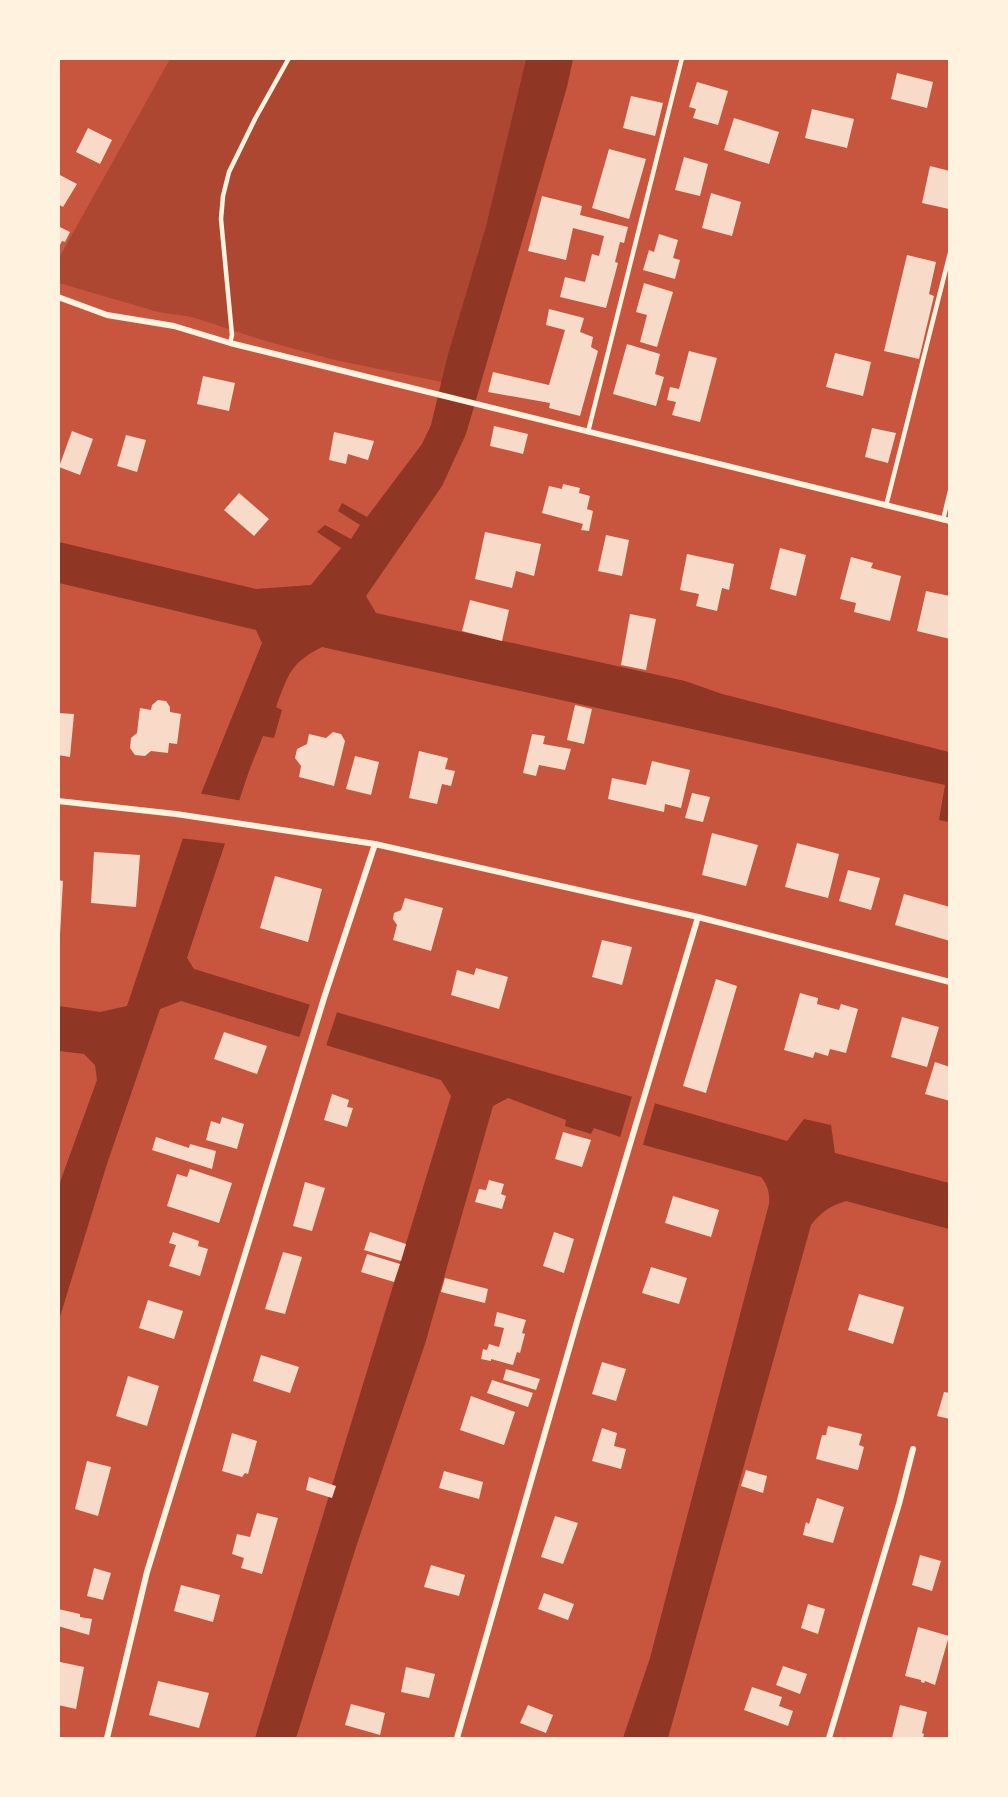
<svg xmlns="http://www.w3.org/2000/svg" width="1008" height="1797" font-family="Merriweather,serif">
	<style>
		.green { fill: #ae4732 }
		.water { fill: #8f3625 }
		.pier { fill: #c8553d }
		.building { fill: #f7dbc8 }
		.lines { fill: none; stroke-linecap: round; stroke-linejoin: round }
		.service { stroke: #fff3e0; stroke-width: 4.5 }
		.minor { stroke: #fff3e0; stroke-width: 6 }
	</style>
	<rect width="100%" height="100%" fill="#c8553d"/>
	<!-- green -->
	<path class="green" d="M170,59h356l-40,167 -38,128 -6,28 -107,-22 -73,-20 -70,-23 -34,-5 -99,-29v-25z"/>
	<!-- water -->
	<path class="water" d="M526,59h47l-6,28 -101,347 -24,52 -76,110 10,17 309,68 37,13 227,58v70l-10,-2 6,-35 -623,-138c-32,16 -34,28 -46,60l6,3 -8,28 -11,-2 -14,35 -62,187 7,11 114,35 479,137 17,-22 27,6 4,28 114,30v46l-103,-28c-16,5 -25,11 -35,24l-143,513h-45l27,-80 119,-454c1,-10 -1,-19 -8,-27l-117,-32 -50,-17 -3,6 -26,-8 1,-6 -58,-22 -15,8 -68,238 -68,200 -61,194h-41l196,-642 -10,-16 -260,-79 -21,8 -53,155 -48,156v-135l38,-105 -2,-15 -11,-11 -25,-3v-45l41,6 27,-6 56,-168 79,-195 -6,-13 -197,-47v-41l197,47 55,-4 30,-37 -24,-16 8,-7 26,14 9,-14 -22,-14 4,-8 25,14 55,-73 9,-19 17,-71 38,-128z"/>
	<!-- pier -->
	<g class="pier">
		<path d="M198,793l45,8 -14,43 -49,-6z"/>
		<path d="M311,1001l27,8 -13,40 -27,-8z"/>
		<path d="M633,1093l23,7 -14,48 -23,-7z"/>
	</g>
	<!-- building -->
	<g class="building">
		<path d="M897,73l36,9 -6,26 -36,-9z"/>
		<path d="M697,82l31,9 -10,34 -25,-7 3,-9 -7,-2z"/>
		<path d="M631,96l32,7 -8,33 -32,-8z"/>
		<path d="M812,109l42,10 -7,29 -42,-10z"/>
		<path d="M734,118l45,14 -10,32 -45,-14z"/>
		<path d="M88,128l24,12 -12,24 -24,-12z"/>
		<path d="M609,149l37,10 -17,60 -37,-11z"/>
		<path d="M684,157l24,7 -8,32 -25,-6z"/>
		<path d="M930,166l20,5 -1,38 -27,-6z"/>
		<path d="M58,174l19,10 -14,23 -5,-3z"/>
		<path d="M711,193l30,9 -9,34 -30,-8z"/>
		<path d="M542,196l40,10 -2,9 48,12 -4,16 -4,-1 -5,20 3,1 -12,45 -46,-11 5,-20 20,5 7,-28 7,2 5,-20 -31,-8 -7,32 -38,-9z"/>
		<path d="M58,226l12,6 -5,10 -3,-1 -4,8z"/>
		<path d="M659,234l19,6 -5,18 7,2 -5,19 -32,-9 6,-20 5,2z"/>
		<path d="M907,255l29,7 -7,32 5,2 -15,63 -35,-8z"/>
		<path d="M644,283l29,9 -16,55 -17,-5 7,-27 -11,-3z"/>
		<path d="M549,309l35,9 -4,14 13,5 -2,10 7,4 -18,65 -31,-8 1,-5 -62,-11 5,-20 56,13 16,-55 -19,-5z"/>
		<path d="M627,344l33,10 -5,20 9,3 -8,29 -43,-12z"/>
		<path d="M689,351l28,7 -17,64 -28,-7 4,-13 -9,-2 3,-13 9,2z"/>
		<path d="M835,353l36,9 -8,34 -37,-9z"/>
		<path d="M203,376l32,7 -6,28 -32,-7z"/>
		<path d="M494,426l34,8 -5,20 -33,-8z"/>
		<path d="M872,428l24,5 -8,30 -23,-6z"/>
		<path d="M72,431l21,8 -13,36 -21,-8z"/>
		<path d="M334,432l40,9 -6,19 -20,-6 -2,10 -17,-4z"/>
		<path d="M126,435l20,5 -9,32 -20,-6z"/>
		<path d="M563,484l17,4 -1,5 11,3 -3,13 6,2 -4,20 -8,-1 2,-6 -41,-11 7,-27 13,3z"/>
		<path d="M239,493l30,26 -15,17 -30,-26z"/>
		<path d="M485,532l56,12 -7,32 -18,-5 -4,17 -37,-9z"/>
		<path d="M606,535l23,5 -7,36 -24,-5z"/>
		<path d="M780,548l26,7 -10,41 -26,-7z"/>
		<path d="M687,554l47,10 -5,26 -7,-2 -5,23 -21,-5 3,-12 -19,-4z"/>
		<path d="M851,557l22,6 -2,5 30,8 -11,45 -36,-9 2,-9 -16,-4z"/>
		<path d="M926,591l24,5v43l-33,-8z"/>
		<path d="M470,600l39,10 -7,31 -40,-10z"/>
		<path d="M630,614l26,5 -10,51 -25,-5z"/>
		<path d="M158,700l8,1 4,6v5l11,2 -4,30 -8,-1 -1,10 -17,-2 -6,5 -10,-1 -5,-7 1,-10 6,-5 3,-25 11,2 1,-5z"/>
		<path d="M575,705l17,4 -8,35 -17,-4z"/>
		<path d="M58,713l16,1 -4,43 -12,-2z"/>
		<path d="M333,732l8,2 4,7 -11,45 -35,-9 2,-11 -6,-8 2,-9 10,-5 2,-10 17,4z"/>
		<path d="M532,734l13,2 -2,8 28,5 -6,21 -26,-5 -3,11 -13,-3z"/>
		<path d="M419,751l29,7 -3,11 10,2 -4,15 -9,-2 -5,20 -28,-6z"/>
		<path d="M355,756l24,6 -8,33 -25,-6z"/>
		<path d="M652,761l38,9 -9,38 -16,-4 -1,8 -56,-13 4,-21 34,7z"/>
		<path d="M692,793l18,4 -7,25 -18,-4z"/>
		<path d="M712,833l46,12 -12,41 -44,-11z"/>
		<path d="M797,843l42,11 -11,44 -43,-11z"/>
		<path d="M94,852l46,3 -4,52 -45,-4z"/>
		<path d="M848,870l32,8 -9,32 -32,-9z"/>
		<path d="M275,876l47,13 -14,53 -48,-14z"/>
		<path d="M58,880l5,1 -3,54h-2z"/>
		<path d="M904,894l46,13v34l-55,-16z"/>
		<path d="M405,898l38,10 -12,43 -38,-11 4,-15 -4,-6 1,-6 7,-3z"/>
		<path d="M602,940l30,7 -10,38 -30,-8z"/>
		<path d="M476,968l32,9 -9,32 -48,-14 6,-25 17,5z"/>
		<path d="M716,979l21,7 -31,107 -23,-7z"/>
		<path d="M800,993l18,5 -1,6 22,6 2,-6 17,5 -12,44 -16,-4 -2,7 -13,-4 -2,6 -29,-8z"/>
		<path d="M902,1017l37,10 -12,40 -36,-10z"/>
		<path d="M224,1032l43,14 -10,28 -43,-15z"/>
		<path d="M935,1062l15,5v34l-25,-7z"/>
		<path d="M332,1094l17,6 -2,7 6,1 -6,19 -23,-7z"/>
		<path d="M222,1117l22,7 -7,25 -31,-9 5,-19 9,3z"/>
		<path d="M563,1132l28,8 -9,27 -27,-8z"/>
		<path d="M156,1137l33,11 1,-4 26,7 -4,18 -60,-19z"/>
		<path d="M190,1169l42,14 -13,40 -52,-17 10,-32 10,3z"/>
		<path d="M489,1180l15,4 -3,10 5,2 -4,13 -27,-7 4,-13 7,1z"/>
		<path d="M305,1182l20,6 -13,43 -19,-5z"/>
		<path d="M673,1196l46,14 -8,27 -46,-14z"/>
		<path d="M173,1232l26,9 -1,5 10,3 -8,27 -31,-10 7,-21 -7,-2z"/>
		<path d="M370,1232l36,12 -5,17 -37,-11z"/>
		<path d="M554,1232l20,7 -10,34 -21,-7z"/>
		<path d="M283,1252l19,5 -17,57 -20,-5z"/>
		<path d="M367,1254l33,10 -6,18 -33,-10z"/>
		<path d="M651,1267l36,11 -8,26 -37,-11z"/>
		<path d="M445,1278l43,11 -3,14 -44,-11z"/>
		<path d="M859,1294l45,13 -11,37 -45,-14z"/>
		<path d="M148,1300l35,11 -9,28 -35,-11z"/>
		<path d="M497,1312l29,8 -4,13 3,1 -5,19 -3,-1 -4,13 -22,-6v2l-10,-2 2,-10 4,1 2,-6 10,3 5,-19 -10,-2z"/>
		<path d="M261,1355l38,12 -9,26 -37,-12z"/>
		<path d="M602,1362l24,7 -10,32 -24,-7z"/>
		<path d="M506,1369l34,10 -4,11 -33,-10z"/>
		<path d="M128,1376l31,10 -12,40 -31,-10z"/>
		<path d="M492,1380l41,13 -5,14 -41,-14z"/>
		<path d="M944,1392l6,1v26l-13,-3z"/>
		<path d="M471,1396l44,16 -11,33 -44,-15z"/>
		<path d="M828,1426l34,8 -3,11 5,2 -6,23 -42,-11 6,-24h4z"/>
		<path d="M602,1428l15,5 -3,13 12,3 -5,20 -29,-8z"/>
		<path d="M232,1433l25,8 -9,33 -3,-1 -3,4 -20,-6z"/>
		<path d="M87,1461l24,6 -13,49 -23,-7z"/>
		<path d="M746,1470l21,6 -4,17 -22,-7z"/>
		<path d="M444,1471l39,11 -4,17 -40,-11z"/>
		<path d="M309,1477l27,9 -4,12 -26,-8z"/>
		<path d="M817,1498l27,9 -11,36 -30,-8 3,-13 3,2z"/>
		<path d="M257,1513l21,5 -16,56 -21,-6 3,-10 -12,-4 5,-20 13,3z"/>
		<path d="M555,1516l23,7 -15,41 -22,-7z"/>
		<path d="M920,1555l21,6 -9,30 -20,-6z"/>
		<path d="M431,1565l34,10 -6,21 -35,-9z"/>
		<path d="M94,1568l17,5 -8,27 -16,-4z"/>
		<path d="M181,1585l39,10 -7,27 -39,-11z"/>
		<path d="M544,1593l30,11 -6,16 -30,-11z"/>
		<path d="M808,1604l17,5 -7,25 -17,-6z"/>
		<path d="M58,1609l22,5v3l12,2 -3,16 -31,-9z"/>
		<path d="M918,1627l31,9 -14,49 -10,-4 -1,2 -3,-1v-2l-16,-4z"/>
		<path d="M60,1662l24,5 -8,42 -18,-4z"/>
		<path d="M783,1666l24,8 -7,20 -24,-9z"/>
		<path d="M406,1667l29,7 -6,24 -28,-6z"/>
		<path d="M158,1681l51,12 -10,35 -50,-13z"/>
		<path d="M752,1687l30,10 -3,9 14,5 -5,15 -44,-16z"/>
		<path d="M351,1704l34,9 -5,22 -35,-10z"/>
		<path d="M528,1705l25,10 -7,18 -26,-10z"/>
		<path d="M900,1705l27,7 -5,21 2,1 -1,4h-31z"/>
	</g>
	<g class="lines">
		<!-- service -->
		<g class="service">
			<path d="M230,343l2,-8 -11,-116 2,-23 6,-24 26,-53 34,-61"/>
			<path d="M588,432l94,-374"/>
			<path d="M886,506l64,-253"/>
			<path d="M943,520l7,-29"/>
		</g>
		<!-- minor -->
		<g class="minor">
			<path d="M58,297l49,18 67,11 56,17 720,178"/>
			<path d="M58,801l118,13 199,30 323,73 252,65"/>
			<path d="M107,1738l40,-166 178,-577 50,-151"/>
			<path d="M457,1738l121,-420 120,-401"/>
			<path d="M829,1738l70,-234 14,-55"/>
		</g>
	</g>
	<!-- border -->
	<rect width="1008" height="1797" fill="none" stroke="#fff3e0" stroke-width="120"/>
</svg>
